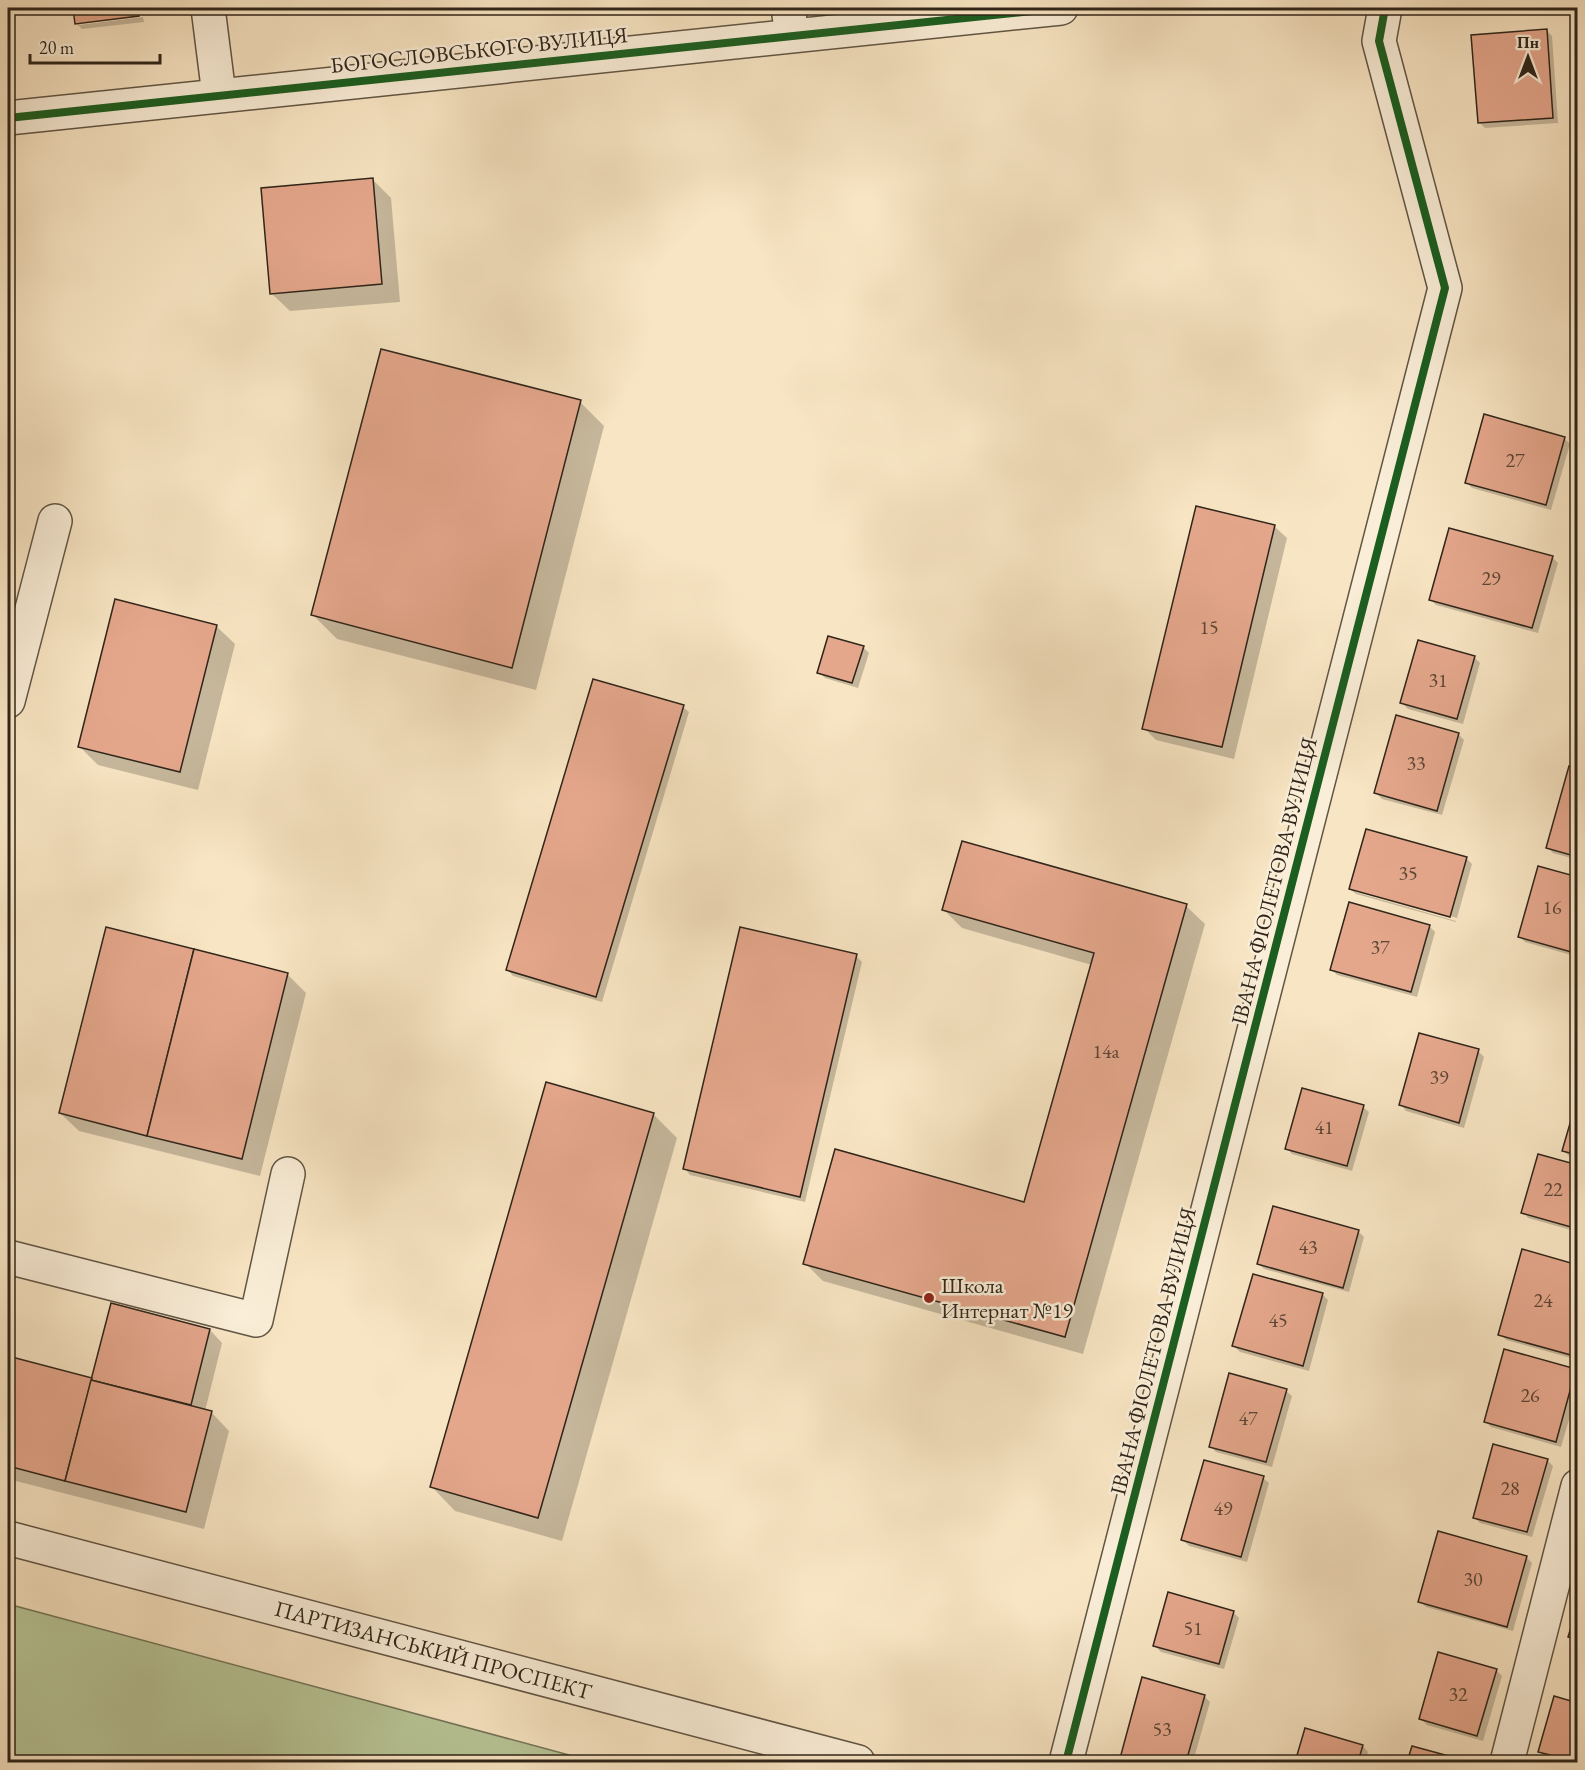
<svg xmlns="http://www.w3.org/2000/svg" width="1585" height="1770" font-family="'EB Garamond',serif">
	<style>
		.green { fill: #b8c698; stroke: #747659; stroke-width: 1.5 }
		.shadow { fill: #0003 }
		.building { fill: #e5a78c; stroke: #2f251a; stroke-width: 1.5 }
		.lines { fill: none; stroke-linecap: round; stroke-linejoin: round }
		.minor-casing { stroke: #615544; stroke-width: 36 }
		.minor { stroke: #faeed8; stroke-width: 33 }
		.cycleway-casing { stroke: #faeed8; stroke-width: 11 }
		.cycleway { stroke: #1b5e20; stroke-width: 8 }
		.poi-dot { fill: #8f2418; stroke: #faeed8; stroke-width: 2 }
		.labels { text-anchor: middle; dominant-baseline: central; stroke-width: 5; stroke-linejoin: round; paint-order: stroke }
		.number-label { font-size: 20px; fill: #5c4636 }
		.street-label { font-size: 22px; fill: #2f251a; stroke: #faeed8 }
		.poi-label { font-size: 22px; fill: #2f251a; stroke: #faeed8; text-anchor: start }
	</style>
	<rect width="100%" height="100%" fill="#f8e5c3"/>
	<filter id="stains"><feTurbulence type="fractalNoise" baseFrequency=".00333" numOctaves="4"/><feColorMatrix values="0 0 0 0 .2 0 0 0 0 .09 0 0 0 0 .02 0 0 0 .5 -.17"/></filter>
	<radialGradient id="worn" r=".72"><stop offset=".6" stop-color="#630" stop-opacity="0"/><stop offset="1" stop-color="#630" stop-opacity=".3"/></radialGradient>
	<!-- green -->
	<path class="green" d="M8,1604l587,158h-587z"/>
	<!-- shadow -->
	<g class="shadow">
		<path d="M74,8h68l1,6 -64,8v3l64,-8 1,5 -62,7 -6,-6z"/>
		<path d="M1546,30l6,6 6,87 -73,5 -6,-6z"/>
		<path d="M373,180l18,18 9,104 -110,9 -19,-18z"/>
		<path d="M580,402l24,24 -68,264 -199,-51 -24,-24z"/>
		<path d="M1564,438l6,6 -19,66 -79,-22 -6,-6z"/>
		<path d="M1274,526l13,12 -53,221 -78,-19 -12,-12z"/>
		<path d="M1552,557l6,6 -20,70 -102,-28 -5,-5z"/>
		<path d="M216,626l19,18 -37,146 -100,-25 -19,-19z"/>
		<path d="M863,647l6,6 -11,35 -33,-10 -6,-6z"/>
		<path d="M1474,657l6,6 -17,61 -55,-15 -6,-6z"/>
		<path d="M683,707l6,5 -87,290 -89,-26 -5,-6z"/>
		<path d="M1458,734l6,6 -22,75 -60,-16 -6,-6z"/>
		<path d="M1578,770v90l-25,-7 -6,-6z"/>
		<path d="M1466,858l6,6 -15,54 -102,-29v3l101,29v1l-100,-28 -6,-5z"/>
		<path d="M1578,879v78l-53,-15 -6,-6z"/>
		<path d="M1186,906l19,18 -122,430 -260,-73 -18,-18 220,-59 67,-239 -130,-37 -18,-18z"/>
		<path d="M1429,926l6,6 -18,65 -80,-22 -6,-6z"/>
		<path d="M856,956l6,6 -57,240 -115,-27 -5,-6z"/>
		<path d="M288,975l18,18 -46,183 -181,-45 -19,-18z"/>
		<path d="M1478,1051l6,6 -20,71 -58,-17 -5,-6z"/>
		<path d="M1578,1101v58l-9,-3 -5,-5z"/>
		<path d="M1363,1107l6,5 -17,59 -60,-17 -5,-6z"/>
		<path d="M654,1115l23,23 -115,403 -107,-30 -23,-24z"/>
		<path d="M1578,1167v65l-50,-14 -5,-6z"/>
		<path d="M1274,1208l85,24 5,5 -15,55 -85,-23 -6,-6z"/>
		<path d="M1578,1267v93l-72,-20 -6,-6z"/>
		<path d="M1254,1276l69,19 5,5 -19,71 -69,-19 -6,-6z"/>
		<path d="M112,1305l98,25 12,13 -17,68 6,1 18,19 -25,98 -196,-50v-121l85,23z"/>
		<path d="M1575,1370l3,2v17l-17,58 -70,-20 -6,-6z"/>
		<path d="M1286,1391l6,5 -20,71 -56,-15 -6,-6z"/>
		<path d="M1547,1460l6,6 -21,71 -52,-14 -6,-6z"/>
		<path d="M1263,1478l6,5 -22,79 -58,-16 -6,-6z"/>
		<path d="M1526,1557l6,6 -19,68 -87,-24 -6,-6z"/>
		<path d="M1233,1612l6,6 -15,51 -63,-17 -6,-6z"/>
		<path d="M1496,1670l6,6 -19,65 -56,-16 -6,-6z"/>
		<path d="M1143,1679l61,17 6,6 -17,60h-73z"/>
		<path d="M1578,1704v58h-15l-17,-5 -6,-5z"/>
		<path d="M1306,1730l57,16 5,6 -3,10h-68z"/>
		<path d="M1413,1747l53,15h-57z"/>
	</g>
	<!-- building -->
	<g class="building">
		<path d="M73,8h65l1,8 -64,8z"/>
		<path d="M1547,29l6,89 -75,5 -7,-88z"/>
		<path d="M373,178l9,106 -112,10 -9,-106z"/>
		<path d="M381,349l200,51 -69,268 -201,-53z"/>
		<path d="M1484,414l81,23 -19,68 -81,-22z"/>
		<path d="M1196,506l79,19 -53,222 -80,-18z"/>
		<path d="M1449,528l104,28 -21,72 -103,-28z"/>
		<path d="M115,599l102,26 -37,147 -102,-25z"/>
		<path d="M828,636l36,10 -12,37 -35,-10z"/>
		<path d="M1418,640l57,16 -18,63 -57,-16z"/>
		<path d="M593,679l91,26 -88,292 -90,-27z"/>
		<path d="M1396,715l63,18 -22,78 -63,-18z"/>
		<path d="M1569,766l9,3v88l-32,-9z"/>
		<path d="M1366,829l101,28 -17,60 -101,-28z"/>
		<path d="M962,841l225,63 -122,433 -262,-73 32,-115 189,53 70,-249 -152,-43z"/>
		<path d="M1538,866l40,11v65l-3,11 -57,-16z"/>
		<path d="M1349,902l81,23 -19,67 -81,-22z"/>
		<path d="M106,927l88,22 -47,187 -88,-23z"/>
		<path d="M740,927l117,27 -57,243 -117,-28z"/>
		<path d="M194,949l94,24 -46,186 -95,-23z"/>
		<path d="M1419,1033l60,16 -20,74 -60,-18z"/>
		<path d="M546,1082l108,31 -116,405 -108,-31z"/>
		<path d="M1302,1088l62,17 -17,61 -62,-17z"/>
		<path d="M1578,1096v59l-16,-4z"/>
		<path d="M1538,1154l40,11v64l-57,-16z"/>
		<path d="M1273,1206l86,24 -16,58 -86,-24z"/>
		<path d="M1522,1249l56,16v92l-80,-22z"/>
		<path d="M1253,1274l70,19 -20,73 -71,-20z"/>
		<path d="M111,1303l99,26 -19,76 -100,-25z"/>
		<path d="M1504,1349l72,20 -20,73 -72,-20z"/>
		<path d="M8,1356l84,22 -27,103 -57,-15z"/>
		<path d="M1229,1373l58,16 -21,73 -57,-15z"/>
		<path d="M91,1380l121,31 -26,101 -121,-31z"/>
		<path d="M1493,1444l55,15 -21,73 -54,-14z"/>
		<path d="M1204,1460l60,16 -23,81 -60,-17z"/>
		<path d="M1438,1531l89,25 -20,71 -89,-25z"/>
		<path d="M1168,1592l66,19 -15,53 -66,-18z"/>
		<path d="M1578,1605v35l-10,-3z"/>
		<path d="M1438,1652l59,17 -20,67 -58,-17z"/>
		<path d="M1142,1677l63,18 -19,67h-67z"/>
		<path d="M1554,1696l24,7v59l-40,-10z"/>
		<path d="M1305,1728l58,17 -5,17h-63z"/>
		<path d="M1412,1746l59,16h-64z"/>
	</g>
	<g class="lines">
		<!-- minor casing -->
		<g class="minor-casing">
			<g id="minor">
				<path d="M208,8l11,87"/>
				<path d="M788,8l4,27"/>
				<path d="M8,118l1053,-110"/>
				<path d="M8,701l47,-180"/>
				<path d="M8,1257l248,63 32,-146"/>
				<path d="M8,1538l850,224"/>
				<path d="M1066,1762l379,-1474 -66,-247 6,-33"/>
				<path d="M1507,1762l71,-276"/>
			</g>
		</g>
		<!-- minor -->
		<use href="#minor" class="minor"/>
		<!-- cycleway casing -->
		<g class="cycleway-casing">
			<g id="cycleway">
				<path d="M8,118l1053,-110"/>
				<path d="M1066,1762l379,-1474 -66,-247 6,-33"/>
			</g>
		</g>
		<!-- cycleway -->
		<use href="#cycleway" class="cycleway"/>
	</g>
	<!-- markers -->
	<circle class="poi-dot" cx="929" cy="1298" r="6"/>
	<g class="labels">
		<!-- number labels -->
		<g class="number-label">
			<text x="1515" y="460">27</text>
			<text x="1491" y="578">29</text>
			<text x="1209" y="627">15</text>
			<text x="1438" y="680">31</text>
			<text x="1416" y="763">33</text>
			<text x="1408" y="873">35</text>
			<text x="1552" y="907">16</text>
			<text x="1380" y="947">37</text>
			<text x="1106" y="1051">14а</text>
			<text x="1439" y="1077">39</text>
			<text x="1324" y="1127">41</text>
			<text x="1553" y="1189">22</text>
			<text x="1308" y="1247">43</text>
			<text x="1543" y="1300">24</text>
			<text x="1278" y="1320">45</text>
			<text x="1530" y="1395">26</text>
			<text x="1248" y="1418">47</text>
			<text x="1510" y="1488">28</text>
			<text x="1223" y="1508">49</text>
			<text x="1473" y="1579">30</text>
			<text x="1193" y="1628">51</text>
			<text x="1458" y="1694">32</text>
			<text x="1162" y="1729">53</text>
		</g>
		<!-- street labels -->
		<g class="street-label">
			<text transform="translate(479 50) rotate(-6)">БОГОСЛОВСЬКОГО ВУЛИЦЯ</text>
			<text transform="translate(1274 881) rotate(-76)">ІВАНА ФІОЛЕТОВА ВУЛИЦЯ</text>
			<text transform="translate(1153 1351) rotate(-76)">ІВАНА ФІОЛЕТОВА ВУЛИЦЯ</text>
			<text transform="translate(433 1650) rotate(15)">ПАРТИЗАНСЬКИЙ ПРОСПЕКТ</text>
		</g>
		<!-- poi labels -->
		<g class="poi-label">
			<text x="941" y="1285">Школа<tspan x="941" dy="25">Интернат №19</tspan></text>
		</g>
	</g>
	<!-- margin -->
	<rect width="1585" height="1770" fill="none" stroke="#f8e5c3" stroke-width="30"/>
	<rect x="9" y="9" width="1567" height="1752" fill="none" stroke="#2f251a" stroke-width="3"/>
	<rect x="15" y="15" width="1555" height="1740" fill="none" stroke="#2f251a" stroke-width="1.5"/>
	<!-- north arrow -->
	<g transform="translate(1528 57)" stroke="#faeed8" stroke-width="4.5" paint-order="stroke">
	<path d="M0-4.5L10 22L0 15L-10 22Z" fill="#2f251a"/>
	<text y="-9" font-size="16" font-weight="bold" text-anchor="middle" fill="#2f251a">Пн</text>
	</g>
	<!-- scale -->
	<path d="M30 54v9h130v-9" fill="none" stroke="#2f251a" stroke-width="3"/>
	<text x="39" y="54" font-size="18" fill="#2f251a" stroke="#faeed8" stroke-width="4.5" paint-order="stroke">20 m</text>
	<rect width="100%" height="100%" filter="url(#stains)"/>
	<rect width="100%" height="100%" fill="url(#worn)"/>
</svg>
